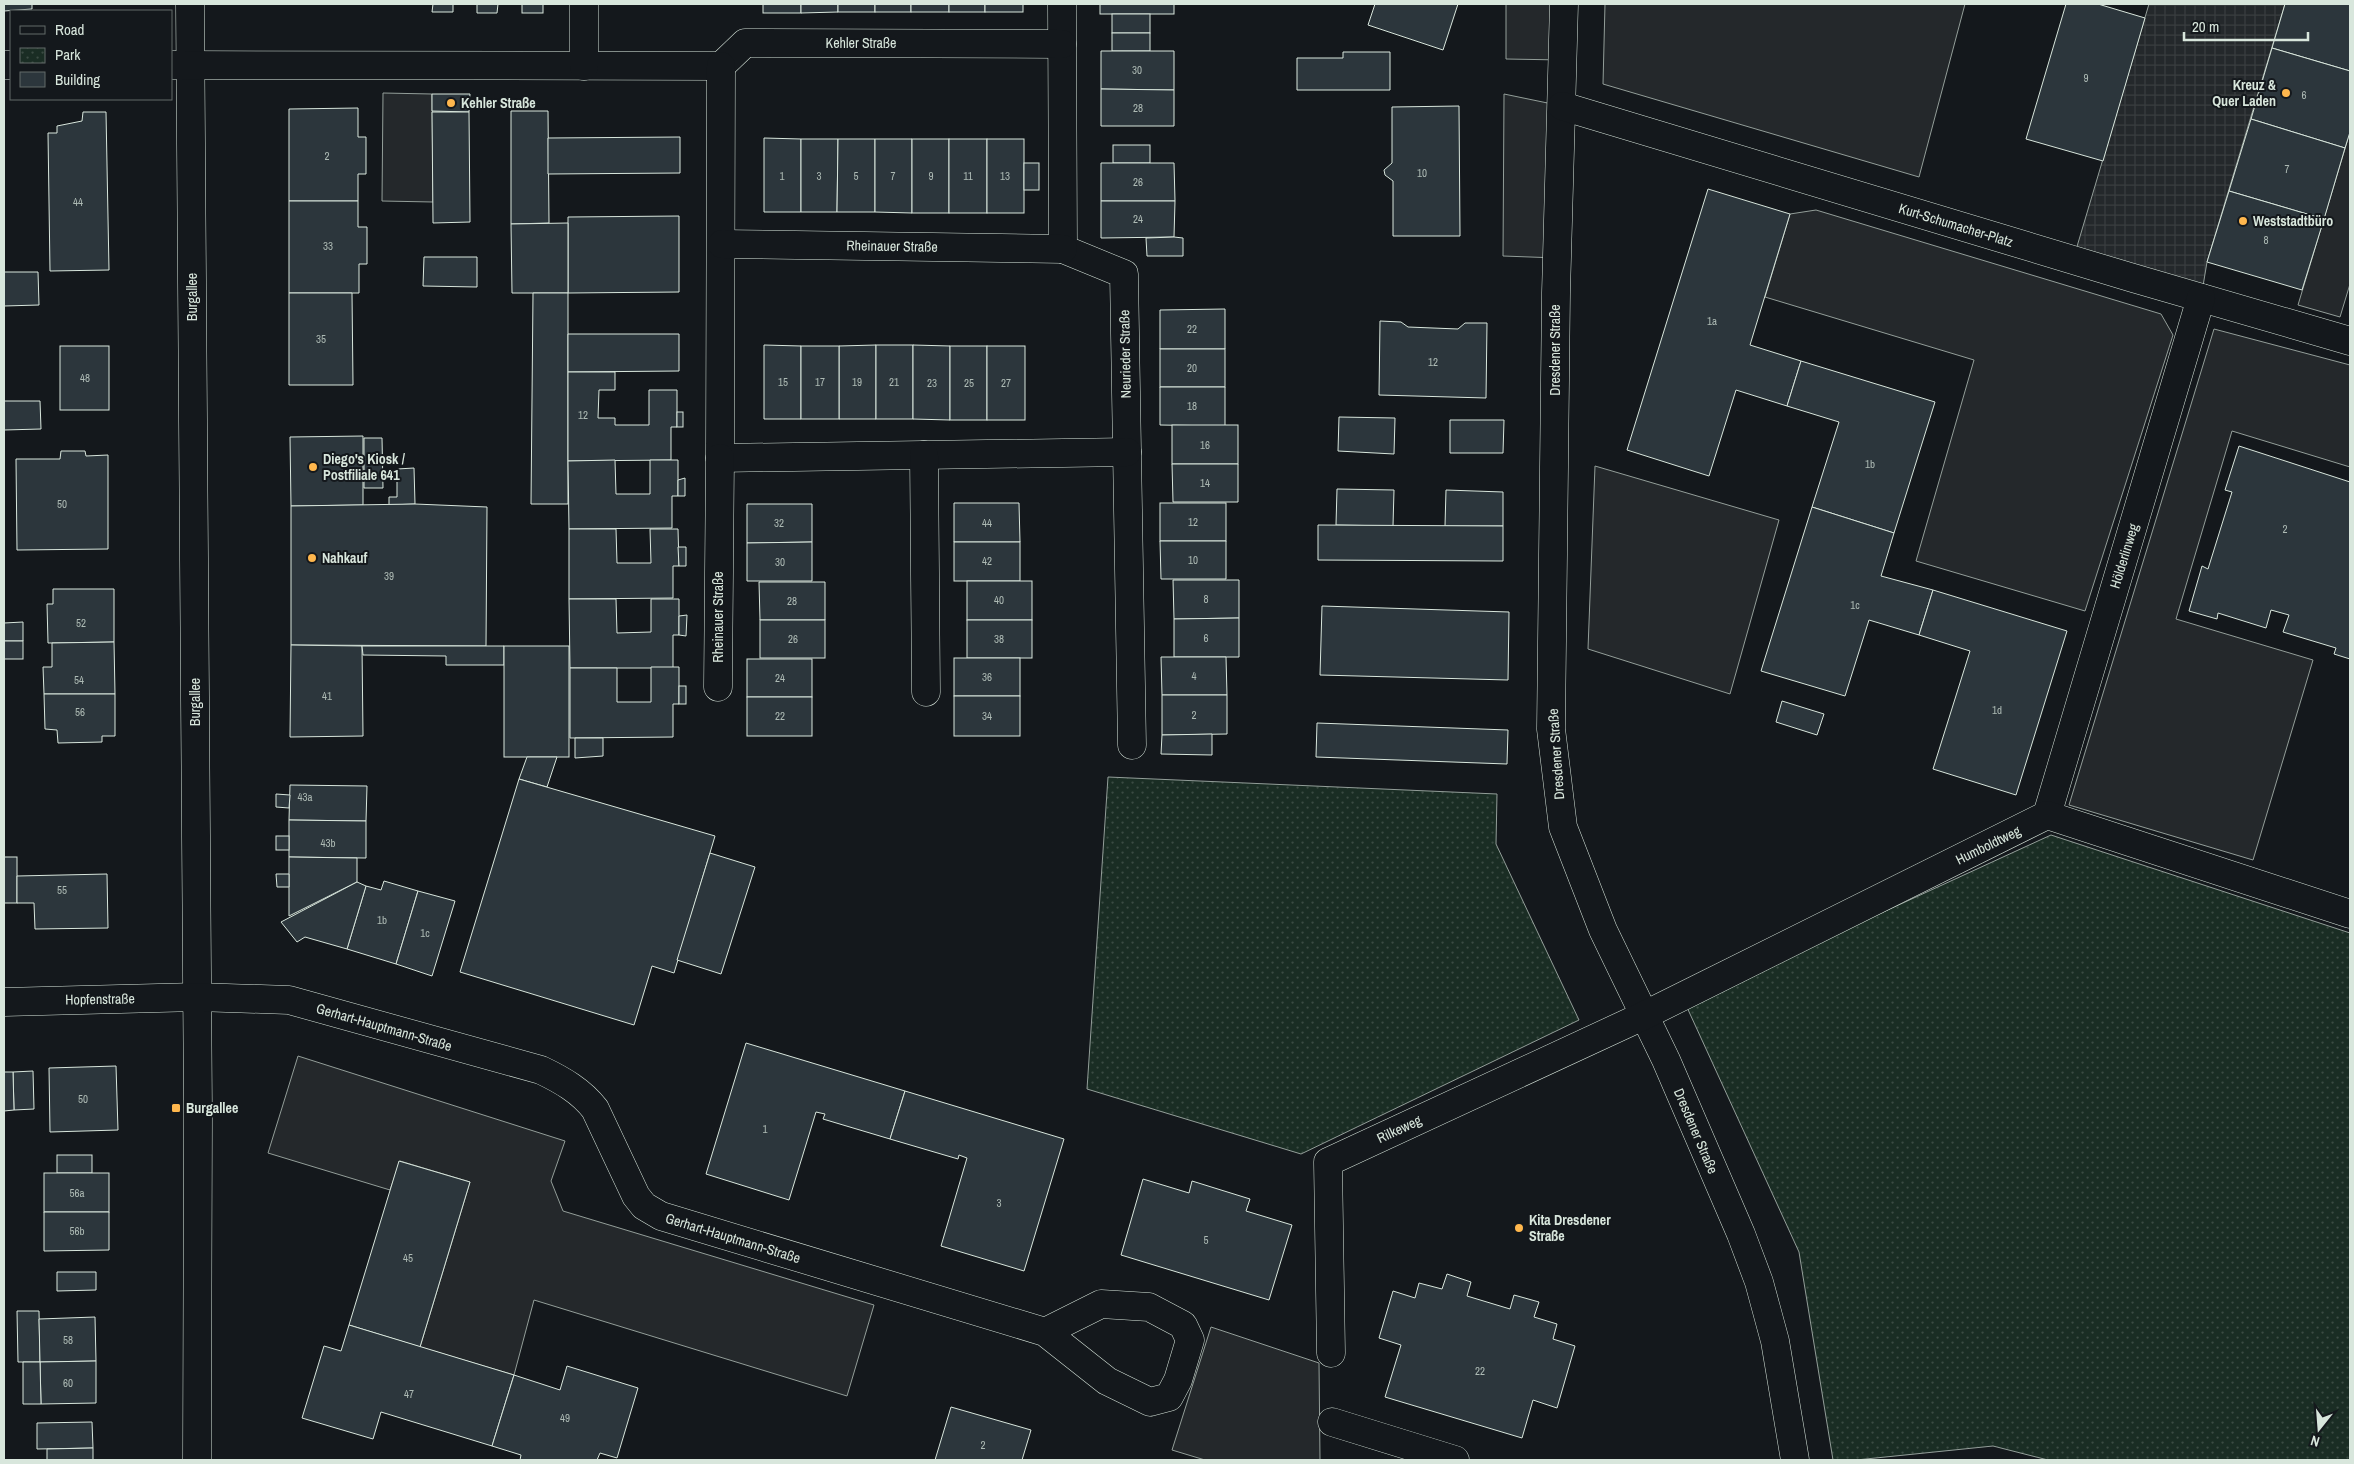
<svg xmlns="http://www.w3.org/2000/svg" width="2354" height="1464" font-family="'Archivo Narrow',sans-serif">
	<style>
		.park { fill: url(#park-dots); stroke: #939e99 }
		.parking { fill: #24282b; stroke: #939e99 }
		.plaza { fill: url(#plaza-grid); stroke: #939e99 }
		.building { fill: #2c363c; stroke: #d8e6dc }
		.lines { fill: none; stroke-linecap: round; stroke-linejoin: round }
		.minor-casing { stroke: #d8e6dc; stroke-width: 29 }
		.minor { stroke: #14181c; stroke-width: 28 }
		.poi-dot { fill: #ffb74d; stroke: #14181c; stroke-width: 2 }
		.labels { text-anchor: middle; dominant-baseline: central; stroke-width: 4; stroke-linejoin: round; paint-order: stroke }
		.number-label { font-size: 11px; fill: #adbab4 }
		.street-label { font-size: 14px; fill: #d8e6dc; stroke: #14181c }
		.poi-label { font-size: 14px; font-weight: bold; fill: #d8e6dc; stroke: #14181c; text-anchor: start }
	</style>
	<defs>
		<pattern id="park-dots" width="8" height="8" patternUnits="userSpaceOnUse" patternTransform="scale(1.25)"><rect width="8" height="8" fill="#1a2d24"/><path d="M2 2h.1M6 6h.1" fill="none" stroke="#3b4b43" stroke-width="1.8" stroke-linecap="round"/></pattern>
		<pattern id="plaza-grid" width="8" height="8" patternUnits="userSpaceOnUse" patternTransform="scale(1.25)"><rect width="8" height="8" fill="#24282b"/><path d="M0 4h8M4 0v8" fill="none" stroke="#393d3f"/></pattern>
	</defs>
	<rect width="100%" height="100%" fill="#14181c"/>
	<!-- park -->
	<g class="park">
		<path d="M1108,777l389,17 -1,50 83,176 -278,134 -214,-65z"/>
		<path d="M2051,835l299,98v527h-302l-55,-14 -137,14h-23l-34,-208 -114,-249z"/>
	</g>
	<!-- parking -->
	<g class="parking">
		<path d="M1506,4h57l-1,56 -56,-1z"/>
		<path d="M1605,4h360l-46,173 -316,-93z"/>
		<path d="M383,93l49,1 1,108 -51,-1z"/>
		<path d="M1504,94l58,12 -5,152 -54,-2z"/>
		<path d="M2350,132v152l-10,33 -42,-12z"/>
		<path d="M1816,210l345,104 12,21 -88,276 -169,-50 58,-201 -209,-63 25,-83z"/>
		<path d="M2214,329l136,36v102l-118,-36 -56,188 137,41 -60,200 -184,-55z"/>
		<path d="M1595,466l184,54 -49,174 -142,-45z"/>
		<path d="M298,1056l267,85 -14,40 12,30 311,94 -27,91 -313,-96 -20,75 -94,-28 50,-165 -70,-21 -10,29 -122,-37z"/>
		<path d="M1211,1327l108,36 1,97h-115l-33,-10z"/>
	</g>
	<!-- plaza -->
	<path class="plaza" d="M2149,4h136l-78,258 -6,36 -128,-38z"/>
	<!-- building -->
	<g class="building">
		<path d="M4,4h28v5l-28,2z"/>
		<path d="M433,4h20v8h-21z"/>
		<path d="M477,4h21l-1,9h-20z"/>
		<rect x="522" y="4" width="21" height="9"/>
		<rect x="763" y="4" width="38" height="9"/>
		<path d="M801,4h37v8l-37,1z"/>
		<rect x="838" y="4" width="37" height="8"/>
		<rect x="875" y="4" width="36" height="8"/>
		<rect x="911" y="4" width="38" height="8"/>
		<rect x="949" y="4" width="36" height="8"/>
		<rect x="985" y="4" width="38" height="8"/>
		<rect x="1100" y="4" width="74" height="10"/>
		<path d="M1375,4h83l-15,46 -75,-25z"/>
		<path d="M2066,4h32l47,14 -42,143 -77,-22z"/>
		<path d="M2285,4h65v67l-78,-23z"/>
		<rect x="1112" y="14" width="38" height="19"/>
		<rect x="1112" y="33" width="38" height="18"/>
		<path d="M2272,48l78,23v61l-5,16 -94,-29z"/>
		<path d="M1101,51h73v39l-73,-1z"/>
		<path d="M1343,52h47v38h-93v-32h46z"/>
		<path d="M1101,89l73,1v36h-73z"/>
		<path d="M432,94h38l-1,18 -37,-1z"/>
		<path d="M1459,106l1,130h-67v-55l-8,-6 -1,-5 8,-7v-56z"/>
		<path d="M358,108v29h8v37h-8v27h-69v-92z"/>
		<path d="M511,111h37l1,112 -38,1z"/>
		<path d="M83,112h23l3,158 -59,1 -2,-138h9v-7l25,-5z"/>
		<path d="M432,112h37l1,110 -37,1z"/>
		<path d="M2251,119l94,29 -21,71 -95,-28z"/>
		<path d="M680,137v36l-132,1v-36z"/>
		<path d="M764,138l37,1v73h-37z"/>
		<path d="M801,139h37l-1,73h-36z"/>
		<path d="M838,139h37v73h-38z"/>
		<path d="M875,139h37v74l-37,-1z"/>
		<rect x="912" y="139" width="37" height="74"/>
		<rect x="949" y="139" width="38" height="74"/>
		<rect x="987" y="139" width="37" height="74"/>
		<rect x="1113" y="145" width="37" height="18"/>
		<rect x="1024" y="163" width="15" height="27"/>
		<path d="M1101,163h73l1,38h-74z"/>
		<path d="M1708,189l82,25 -40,131 51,16 -14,45 -51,-16 -27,86 -82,-26z"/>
		<path d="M2229,191l95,28 -22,71 -95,-28z"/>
		<path d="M289,201h69v26h9v37h-8v29h-70z"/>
		<path d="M1101,201h74l-1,36 -73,1z"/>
		<path d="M679,216v76l-111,1v-76z"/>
		<path d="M568,223v70h-56l-1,-69z"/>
		<path d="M1174,237l9,1v18h-36l-1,-18z"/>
		<path d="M424,257h53v30l-54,-1z"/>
		<path d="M4,272h34l1,33 -35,1z"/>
		<path d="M289,293h63l1,92h-64z"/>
		<path d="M533,293h35v211h-37z"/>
		<path d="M1225,309v40h-65v-39z"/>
		<path d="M1380,321l21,1 7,5 50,2 7,-6h22l-1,75 -107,-3z"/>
		<path d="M568,334h111v37l-111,1z"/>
		<path d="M764,345l37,1v73h-37z"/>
		<path d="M876,345v74h-37v-73z"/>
		<rect x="876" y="345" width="37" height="74"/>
		<path d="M913,345l37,1v74l-37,-1z"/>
		<rect x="60" y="346" width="49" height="64"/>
		<rect x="801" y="346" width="38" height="73"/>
		<rect x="950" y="346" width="37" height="74"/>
		<rect x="987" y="346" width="38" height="74"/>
		<rect x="1160" y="349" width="65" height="38"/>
		<path d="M1801,361l134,41 -41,131 -82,-26 27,-85 -52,-16z"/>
		<path d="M568,372h47v18h-16l-1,28h17v7h34v-35h28v37h-6v33l-103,1z"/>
		<path d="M1160,387h65v39l-65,-1z"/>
		<path d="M4,401h36l1,28 -37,1z"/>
		<rect x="677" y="412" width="6" height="15"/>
		<path d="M1339,417l56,1 -1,36 -56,-3z"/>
		<path d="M1450,420h54l-1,33h-53z"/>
		<rect x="1172" y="425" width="66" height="39"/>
		<path d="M363,436v69l-72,1 -1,-69z"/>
		<path d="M364,438h18l1,50h-19z"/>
		<path d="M2239,446l111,36v177l-16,-5 2,-6 -53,-16 6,-17 -18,-5 -5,18 -48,-15 -1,6 -28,-8 13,-45 6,3 24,-77 -7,-2z"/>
		<path d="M61,451h24l1,5 22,-1v94l-91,1 -1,-91h44z"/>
		<path d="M615,460l1,34h34v-34h28v36h-6v32l-103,1 -1,-68z"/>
		<path d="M1172,464h66v38h-65z"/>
		<path d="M414,468l1,36 -26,1v-8h8v-28z"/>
		<path d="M685,478v18h-7v-16z"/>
		<path d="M1337,489l57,1 -1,36 -57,-1z"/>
		<path d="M1446,490l57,2v34h-58z"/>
		<path d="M954,503h65l1,39h-66z"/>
		<rect x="1160" y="503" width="66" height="38"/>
		<path d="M415,504l72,3 -1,139 -195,-1v-139z"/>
		<path d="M747,504h65v38l-65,1z"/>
		<path d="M1812,507l82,26 -13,43 52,14 -14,45 -50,-15 -24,76 -84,-25z"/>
		<path d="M1318,525l185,1v35l-185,-1z"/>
		<path d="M569,529h47l1,34h34l-1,-34h28l1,37h-6v32l-104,1z"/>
		<path d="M1160,541h66v38h-65z"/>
		<path d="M812,542v39h-65v-38z"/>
		<rect x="954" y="542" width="66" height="39"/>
		<path d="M678,547h8v19h-7z"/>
		<path d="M1173,580h66v38l-65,1z"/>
		<rect x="967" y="581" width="65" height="39"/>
		<path d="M759,582h66v38h-65z"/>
		<path d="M53,589h61v53l-66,1 -1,-39h6z"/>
		<path d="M1933,590l134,41 -51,164 -83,-26 37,-118 -51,-16z"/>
		<path d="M569,599h47l1,34 34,-1v-33h28v36h-6v33h-103z"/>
		<path d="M1322,606l187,6 -1,68 -188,-5z"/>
		<path d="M687,615l-1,21 -7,-1v-19z"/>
		<path d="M1239,618v39h-65v-38z"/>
		<rect x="760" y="620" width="65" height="38"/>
		<rect x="967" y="620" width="65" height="38"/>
		<path d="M23,622v19h-19v-18z"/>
		<rect x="4" y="641" width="19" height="18"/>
		<path d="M114,642l1,52h-71l-1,-27h9v-24z"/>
		<path d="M291,645l71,1 1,90 -73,1z"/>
		<path d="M362,646h142v19h-58v-9l-83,-1z"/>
		<rect x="504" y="646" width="65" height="111"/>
		<path d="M1161,657h65l1,38h-65z"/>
		<rect x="954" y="658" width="66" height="38"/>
		<rect x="747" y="659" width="65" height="38"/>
		<path d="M651,667h28v37h-6v33l-103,1v-70h47v34h34z"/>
		<rect x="679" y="686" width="7" height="18"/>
		<path d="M44,694h71v42h-13v6l-44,1 -1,-13 -12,-1z"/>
		<path d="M1162,695h65v39l-65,1z"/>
		<rect x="954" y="696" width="66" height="40"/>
		<rect x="747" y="697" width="65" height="39"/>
		<path d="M1782,701l42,13 -7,21 -41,-13z"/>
		<path d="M1317,723l191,7 -1,34 -191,-7z"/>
		<path d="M1212,734v21l-51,-1 1,-19z"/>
		<path d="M575,738h28v18l-28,2z"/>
		<path d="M527,757h30l-10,30 -28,-8z"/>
		<path d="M519,779l196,57 -41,137 -22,-7 -18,59 -174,-53z"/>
		<path d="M290,785l77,1 -1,35 -77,-1z"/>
		<path d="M276,794l14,1 -1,13 -13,-1z"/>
		<path d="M289,820l77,1v37l-77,-1z"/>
		<rect x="276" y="836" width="13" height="14"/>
		<path d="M710,853l45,14 -34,107 -44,-14z"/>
		<rect x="4" y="857" width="13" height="46"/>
		<path d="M289,857l68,1v24l-68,34z"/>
		<path d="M107,874l1,54 -73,1 -1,-26h-17v-27z"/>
		<path d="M276,874h13v13h-12z"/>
		<path d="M384,881l34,10 -22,73 -49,-15 19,-63 15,4z"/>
		<path d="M357,882l9,4 -19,63 -42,-12 -8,5 -16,-20z"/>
		<path d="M418,891l37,10 -23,75 -36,-12z"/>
		<path d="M746,1043l159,48 -15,48 -67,-20 2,-5 -9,-2 -27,88 -83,-26z"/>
		<path d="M116,1066l2,64 -68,2 -1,-64z"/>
		<path d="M33,1071l1,38 -20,1 -1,-38z"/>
		<path d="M4,1072h9l1,38 -10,1z"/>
		<path d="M905,1091l159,48 -40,132 -83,-25 26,-88 -8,-3 -1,4 -68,-20z"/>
		<rect x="57" y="1155" width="35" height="18"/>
		<path d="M399,1161l71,21 -50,165 -71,-22z"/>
		<rect x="44" y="1173" width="65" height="39"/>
		<path d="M1143,1179l46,14 3,-12 58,18 -4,12 46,14 -23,75 -148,-45z"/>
		<path d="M44,1212h65v38l-65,1z"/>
		<path d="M57,1272h39v18l-39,1z"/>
		<path d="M1447,1274l24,8 -4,14 43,13 4,-14 25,7 -5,15 23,7 -4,15 22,7 -18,62 -24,-8 -11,38 -137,-41 16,-52 -22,-7 14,-47 22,7 4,-15 23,6z"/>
		<path d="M17,1311h22l1,51h-22z"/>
		<path d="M95,1317l1,44 -56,1 -1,-43z"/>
		<path d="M349,1325l165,50 -22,71 -111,-34 -8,27 -71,-21 22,-72 17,5z"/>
		<path d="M96,1361v42l-55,1 -1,-42z"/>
		<path d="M23,1362h17l1,42h-18z"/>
		<path d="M567,1366l71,22 -21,70 -17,-5 -3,7h-77l1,-5 -29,-9 22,-71 46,15z"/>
		<path d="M951,1407l80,23 -9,30h-87z"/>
		<path d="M92,1422l1,26 -56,1v-26z"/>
		<path d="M93,1448v12h-46v-11z"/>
	</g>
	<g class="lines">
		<!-- minor casing -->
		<g class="minor-casing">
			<g id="minor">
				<path d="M190,4l8,1109 -1,347"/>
				<path d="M1062,4l1,245 61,25 8,471"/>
				<path d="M1564,4l-8,289 -5,436 12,98 40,103 63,130 75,174 18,48 16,59 20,119"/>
				<path d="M4,65h7"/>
				<path d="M173,65l548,1 24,-23 317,1"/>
				<path d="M584,66v-62"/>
				<path d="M721,66l-1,392 407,-6"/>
				<path d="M1562,106l571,172 217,63"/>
				<path d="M722,244l341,5"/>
				<path d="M924,455l2,237"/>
				<path d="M718,687l2,-229"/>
				<path d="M2047,815l154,-517"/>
				<path d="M4,1002l193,-5 92,3 252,70c21,10 40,21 54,39l41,87 8,10 17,10 384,116 62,49 43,21 19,-5 9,-17 12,-40 -7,-15 -34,-18 -48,-3 -56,28"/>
				<path d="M1331,1353l-3,-191 315,-146 404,-201 303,99"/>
				<path d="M1332,1422l123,38"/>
			</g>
		</g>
		<!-- minor -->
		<use href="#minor" class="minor"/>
	</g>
	<!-- markers -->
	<g class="poi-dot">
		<circle cx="2286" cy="93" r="5"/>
		<circle cx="451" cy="103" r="5"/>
		<circle cx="2243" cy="221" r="5"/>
		<circle cx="313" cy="467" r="5"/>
		<circle cx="312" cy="558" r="5"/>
		<rect x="171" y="1103" width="10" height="10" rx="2.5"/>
		<circle cx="1519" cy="1228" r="5"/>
	</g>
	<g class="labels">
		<!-- number labels -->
		<g class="number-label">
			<text x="1137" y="70">30</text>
			<text x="2086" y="78">9</text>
			<text x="2304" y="95">6</text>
			<text x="1138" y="108">28</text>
			<text x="327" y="156">2</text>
			<text x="2287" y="169">7</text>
			<text x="1422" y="173">10</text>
			<text x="782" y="176">1</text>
			<text x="819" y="176">3</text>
			<text x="856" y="176">5</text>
			<text x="893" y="176">7</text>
			<text x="931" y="176">9</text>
			<text x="968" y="176">11</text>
			<text x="1005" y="176">13</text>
			<text x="1138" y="182">26</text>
			<text x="78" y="202">44</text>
			<text x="1138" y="219">24</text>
			<text x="2266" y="240">8</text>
			<text x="328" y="246">33</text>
			<text x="1712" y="321">1a</text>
			<text x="1192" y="329">22</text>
			<text x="321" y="339">35</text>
			<text x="1433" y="362">12</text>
			<text x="1192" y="368">20</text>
			<text x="85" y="378">48</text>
			<text x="783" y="382">15</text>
			<text x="820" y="382">17</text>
			<text x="857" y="382">19</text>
			<text x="894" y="382">21</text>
			<text x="932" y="383">23</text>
			<text x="969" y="383">25</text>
			<text x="1006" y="383">27</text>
			<text x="1192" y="406">18</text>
			<text x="583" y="415">12</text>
			<text x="1205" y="445">16</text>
			<text x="1870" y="464">1b</text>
			<text x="1205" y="483">14</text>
			<text x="62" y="504">50</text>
			<text x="1193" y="522">12</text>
			<text x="779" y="523">32</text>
			<text x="987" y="523">44</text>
			<text x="2285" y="529">2</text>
			<text x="1193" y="560">10</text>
			<text x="987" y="561">42</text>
			<text x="780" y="562">30</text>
			<text x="389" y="576">39</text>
			<text x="1206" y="599">8</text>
			<text x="999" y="600">40</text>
			<text x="792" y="601">28</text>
			<text x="1855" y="605">1c</text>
			<text x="81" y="623">52</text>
			<text x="1206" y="638">6</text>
			<text x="793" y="639">26</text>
			<text x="999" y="639">38</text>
			<text x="1194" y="676">4</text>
			<text x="987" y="677">36</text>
			<text x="780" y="678">24</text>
			<text x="79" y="680">54</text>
			<text x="327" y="696">41</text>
			<text x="1997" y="710">1d</text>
			<text x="80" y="712">56</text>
			<text x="1194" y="715">2</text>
			<text x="780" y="716">22</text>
			<text x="987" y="716">34</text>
			<text x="305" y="797">43a</text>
			<text x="328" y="843">43b</text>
			<text x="62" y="890">55</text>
			<text x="382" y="920">1b</text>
			<text x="425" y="933">1c</text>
			<text x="83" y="1099">50</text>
			<text x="765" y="1129">1</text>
			<text x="77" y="1193">56a</text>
			<text x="999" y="1203">3</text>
			<text x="77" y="1231">56b</text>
			<text x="1206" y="1240">5</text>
			<text x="408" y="1258">45</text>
			<text x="68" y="1340">58</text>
			<text x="1480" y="1371">22</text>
			<text x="68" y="1383">60</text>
			<text x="409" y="1394">47</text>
			<text x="565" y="1418">49</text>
			<text x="983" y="1445">2</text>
		</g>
		<!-- street labels -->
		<g class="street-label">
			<text x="861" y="43">Kehler Straße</text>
			<text transform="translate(1956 225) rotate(17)">Kurt-Schumacher-Platz</text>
			<text transform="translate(892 246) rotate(1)">Rheinauer Straße</text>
			<text transform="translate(192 297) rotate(-90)">Burgallee</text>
			<text transform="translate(1555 350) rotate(-90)">Dresdener Straße</text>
			<text transform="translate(1125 354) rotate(-91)">Neurieder Straße</text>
			<text transform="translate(2124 556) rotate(-73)">Hölderlinweg</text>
			<text transform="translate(718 617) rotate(-90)">Rheinauer Straße</text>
			<text transform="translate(195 702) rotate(-90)">Burgallee</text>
			<text transform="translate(1556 754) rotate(-94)">Dresdener Straße</text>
			<text transform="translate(1988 845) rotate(-26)">Humboldtweg</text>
			<text transform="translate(100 999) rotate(-1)">Hopfenstraße</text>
			<text transform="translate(384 1027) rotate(16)">Gerhart-Hauptmann-Straße</text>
			<text transform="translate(1399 1129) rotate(-25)">Rilkeweg</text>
			<text transform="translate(1696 1131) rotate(67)">Dresdener Straße</text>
			<text transform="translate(733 1238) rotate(17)">Gerhart-Hauptmann-Straße</text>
		</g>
		<!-- poi labels -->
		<g class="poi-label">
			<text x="2276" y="85" text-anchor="end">Kreuz &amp;<tspan x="2276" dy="16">Quer Laden</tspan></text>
			<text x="461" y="103">Kehler Straße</text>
			<text x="2253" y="221">Weststadtbüro</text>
			<text x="323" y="459">Diego's Kiosk /<tspan x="323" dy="16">Postfiliale 641</tspan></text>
			<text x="322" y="558">Nahkauf</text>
			<text x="186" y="1108">Burgallee</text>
			<text x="1529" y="1220">Kita Dresdener<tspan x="1529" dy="16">Straße</tspan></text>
		</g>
	</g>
	<!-- border -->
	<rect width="2354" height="1464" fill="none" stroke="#d8e6dc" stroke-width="10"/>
	<!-- legend -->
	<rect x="10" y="10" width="162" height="90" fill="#14181c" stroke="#626a69"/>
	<rect x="20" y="26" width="25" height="8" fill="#14181c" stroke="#626a69"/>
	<text x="55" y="35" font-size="15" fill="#d8e6dc">Road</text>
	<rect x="20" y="48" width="25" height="15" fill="url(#park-dots)" stroke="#626a69"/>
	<text x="55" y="60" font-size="15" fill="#d8e6dc">Park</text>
	<rect x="20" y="72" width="25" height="15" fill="#2c363c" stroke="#626a69"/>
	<text x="55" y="85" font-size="15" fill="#d8e6dc">Building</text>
	<!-- north arrow -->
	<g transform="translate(2319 1429) rotate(197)" stroke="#14181c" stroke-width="4" paint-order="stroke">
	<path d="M0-4L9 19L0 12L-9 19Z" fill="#d8e6dc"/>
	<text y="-8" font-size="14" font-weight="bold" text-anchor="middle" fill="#d8e6dc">N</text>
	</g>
	<!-- scale -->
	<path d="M2184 32v8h124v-8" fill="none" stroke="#d8e6dc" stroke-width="2.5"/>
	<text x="2192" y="32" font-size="15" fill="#d8e6dc" stroke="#14181c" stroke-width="4" paint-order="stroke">20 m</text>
</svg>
